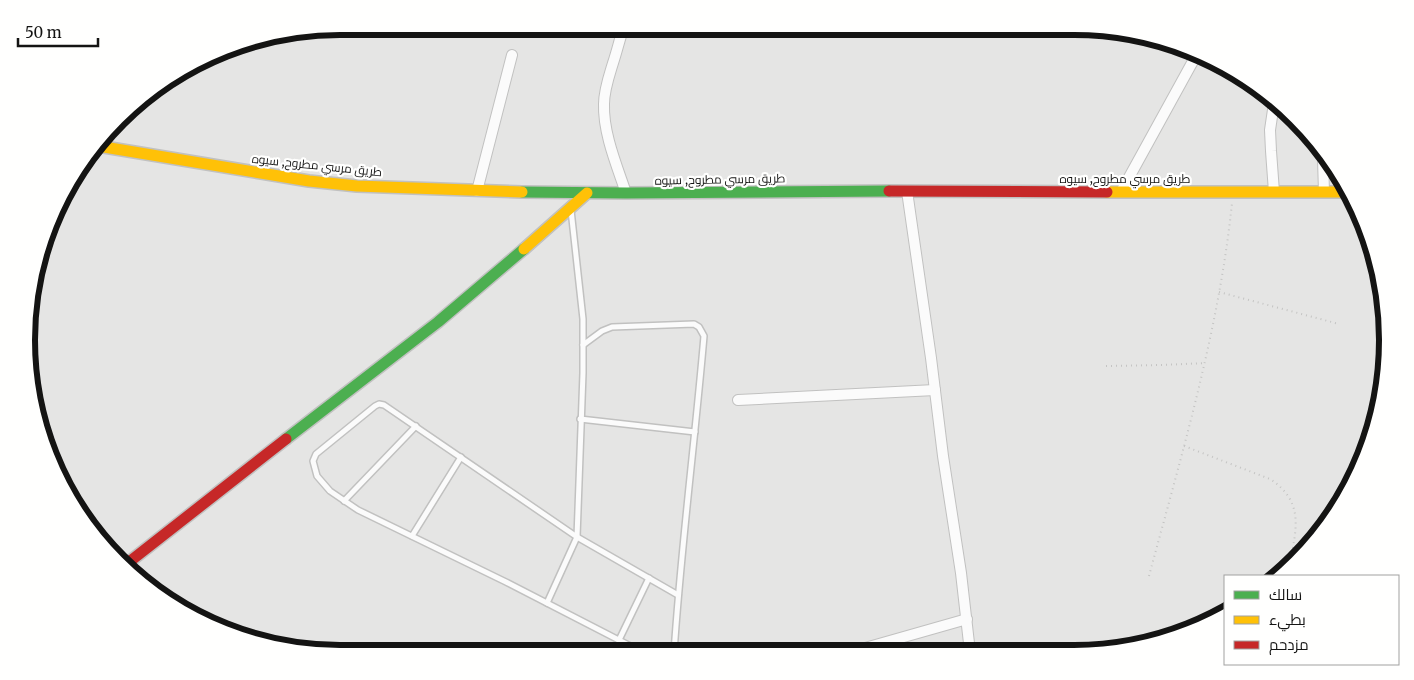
<svg xmlns="http://www.w3.org/2000/svg" width="1414" height="680" font-family="Merriweather,Cairo,serif">
	<style>
		.lines { fill: none; stroke-linecap: round; stroke-linejoin: round }
		.lane-casing { stroke: #c1c1c0; stroke-width: 8 }
		.street-casing { stroke: #c1c1c0; stroke-width: 12 }
		.fast-casing { stroke: #c1c1c0; stroke-width: 14 }
		.slow-casing { stroke: #c1c1c0; stroke-width: 14 }
		.jam-casing { stroke: #c1c1c0; stroke-width: 14 }
		.path { stroke: #c4c4c3; stroke-width: 2; stroke-dasharray: 1 4; stroke-linecap: butt }
		.lane { stroke: #fbfbfb; stroke-width: 5 }
		.street { stroke: #fbfbfb; stroke-width: 10 }
		.fast { stroke: #4caf50; stroke-width: 11 }
		.slow { stroke: #ffc107; stroke-width: 11 }
		.jam { stroke: #c62828; stroke-width: 11 }
		.labels { text-anchor: middle; dominant-baseline: central; stroke-width: 4.5; stroke-linejoin: round; paint-order: stroke }
		.street-label { font-size: 12px; fill: #141413; stroke: #fffffe }
		.rim { fill: none; stroke: #141413; stroke-width: 6 }
	</style>
	<rect width="100%" height="100%" fill="#e5e5e4"/>
	<g class="lines">
		<!-- lane casing -->
		<g class="lane-casing">
			<g id="lane">
				<path d="M583,345l19,-14 10,-4 82,-3 5,3 5,9c-9,105 -23,211 -30,317"/>
				<path d="M580,419l115,13"/>
				<path d="M344,501l72,-75"/>
				<path d="M412,536l49,-79"/>
				<path d="M547,603l30,-66 6,-164v-54l-12,-109"/>
				<path d="M619,640l30,-62"/>
				<path d="M644,653l-138,-71 -148,-72 -28,-19 -13,-15 -4,-15 3,-7 59,-48 4,-2 5,1 193,132 101,58"/>
			</g>
		</g>
		<!-- street casing -->
		<g class="street-casing">
			<g id="street">
				<path d="M624,26c-4,12 -7,25 -11,37 -4,13 -9,27 -9,41 -1,29 13,62 22,89"/>
				<path d="M1274,103l-4,27 1,21 3,41"/>
				<path d="M1323,159l1,33"/>
				<path d="M477,191l35,-136"/>
				<path d="M907,191l24,167 12,98 18,117 9,79"/>
				<path d="M1121,192l77,-140"/>
				<path d="M738,400l197,-10"/>
				<path d="M851,652l116,-33"/>
			</g>
		</g>
		<!-- fast casing -->
		<g class="fast-casing">
			<g id="fast">
				<path d="M522,192l104,1 263,-2"/>
				<path d="M286,439l152,-117 86,-73"/>
			</g>
		</g>
		<!-- slow casing -->
		<g class="slow-casing">
			<g id="slow">
				<path d="M98,146l211,35 48,5 165,6"/>
				<path d="M1107,192h238"/>
				<path d="M524,249l63,-56"/>
			</g>
		</g>
		<!-- jam casing -->
		<g class="jam-casing">
			<g id="jam">
				<path d="M889,191l218,1"/>
				<path d="M124,566l162,-127"/>
			</g>
		</g>
		<!-- path -->
		<g class="path">
			<path d="M1219,292l120,32"/>
			<path d="M1106,366l57,-1 42,-2"/>
			<path d="M1184,446l86,33c35,23 26,50 20,85"/>
			<path d="M1149,576c33,-123 70,-246 83,-373"/>
		</g>
		<!-- lane -->
		<use href="#lane" class="lane"/>
		<!-- street -->
		<use href="#street" class="street"/>
		<!-- fast -->
		<use href="#fast" class="fast"/>
		<!-- slow -->
		<use href="#slow" class="slow"/>
		<!-- jam -->
		<use href="#jam" class="jam"/>
	</g>
	<g class="labels">
		<!-- street labels -->
		<g class="street-label">
			<text transform="translate(317 165) rotate(6)">طريق مرسي مطروح, سيوه</text>
			<text x="1125" y="178">طريق مرسي مطروح, سيوه</text>
			<text transform="translate(720 179) rotate(-1)">طريق مرسي مطروح, سيوه</text>
		</g>
	</g>
	<!-- crop -->
	<path d="M0 0H1414V680H0ZM340 35H1074A305 305 0 0 1 1379 340V340A305 305 0 0 1 1074 645H340A305 305 0 0 1 35 340V340A305 305 0 0 1 340 35Z" fill="#fffffe" fill-rule="evenodd"/>
	<path class="rim" d="M340 35H1074A305 305 0 0 1 1379 340V340A305 305 0 0 1 1074 645H340A305 305 0 0 1 35 340V340A305 305 0 0 1 340 35Z"/>
	<!-- legend -->
	<rect x="1224" y="575" width="175" height="90" fill="#fffffe" stroke="#a1a1a0"/>
	<rect x="1234" y="591" width="25" height="8" fill="#4caf50" stroke="#a1a1a0"/>
	<text x="1269" y="600" font-size="15" fill="#141413">سالك</text>
	<rect x="1234" y="616" width="25" height="8" fill="#ffc107" stroke="#a1a1a0"/>
	<text x="1269" y="625" font-size="15" fill="#141413">بطيء</text>
	<rect x="1234" y="641" width="25" height="8" fill="#c62828" stroke="#a1a1a0"/>
	<text x="1269" y="650" font-size="15" fill="#141413">مزدحم</text>
	<!-- scale -->
	<path d="M18 38v8h80v-8" fill="none" stroke="#141413" stroke-width="2.5"/>
	<text x="25" y="38" font-size="15" fill="#141413" stroke="#fffffe" stroke-width="4" paint-order="stroke">50 m</text>
</svg>
